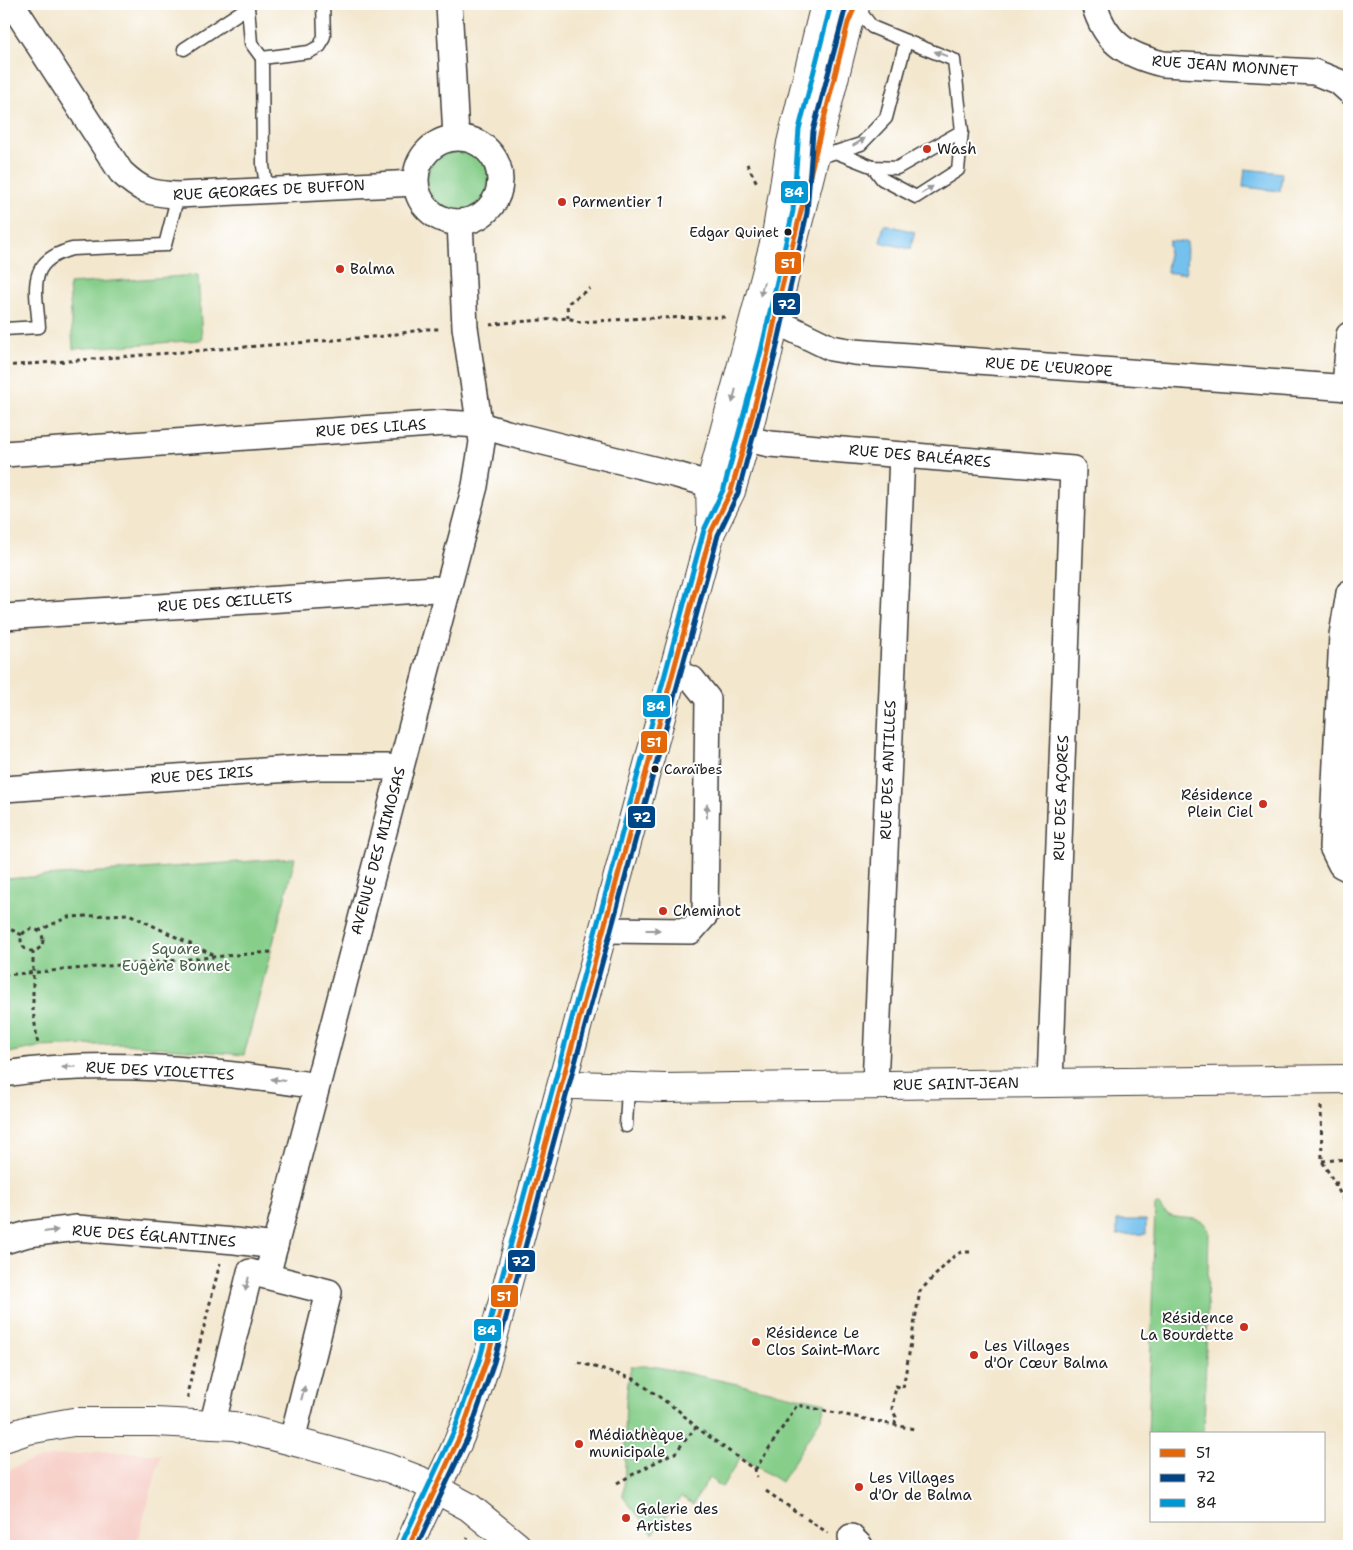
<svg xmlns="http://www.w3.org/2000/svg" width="1353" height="1550" font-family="'Shantell Sans',sans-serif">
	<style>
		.built { fill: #f7d0c9 }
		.green { fill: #86ce8a; stroke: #517553 }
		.water { fill: #74c1ee; stroke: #486e85 }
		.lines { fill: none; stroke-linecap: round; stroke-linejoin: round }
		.service-casing { stroke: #3c3a37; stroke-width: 15 }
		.minor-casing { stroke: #3c3a37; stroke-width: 28 }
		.tertiary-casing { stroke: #3c3a37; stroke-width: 30 }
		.secondary-casing { stroke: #3c3a37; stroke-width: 30 }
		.path { stroke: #3c3a37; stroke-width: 3; stroke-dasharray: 4 4; stroke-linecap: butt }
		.service { stroke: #fff; stroke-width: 12 }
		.minor { stroke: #fff; stroke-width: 25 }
		.tertiary { stroke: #fff; stroke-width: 28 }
		.secondary { stroke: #fff; stroke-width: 28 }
		.bus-1-casing { stroke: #fff; stroke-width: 9 }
		.bus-2-casing { stroke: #fff; stroke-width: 9 }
		.bus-3-casing { stroke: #fff; stroke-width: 9 }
		.bus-1 { stroke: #e46809; stroke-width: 5 }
		.bus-2 { stroke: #004687; stroke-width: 5 }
		.bus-3 { stroke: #0098d4; stroke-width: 5 }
		.oneway { fill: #999 }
		.poi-dot { fill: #c8321e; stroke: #fff; stroke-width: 2 }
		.bus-dot { fill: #1c1c1c; stroke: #fff; stroke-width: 2 }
		.labels { text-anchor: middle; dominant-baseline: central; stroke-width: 4; stroke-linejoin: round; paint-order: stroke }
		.bus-label { font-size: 14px; fill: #1c1c1c; stroke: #fff; text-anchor: end }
		.street-label { font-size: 15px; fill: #1c1c1c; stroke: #fff }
		.poi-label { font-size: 15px; fill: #1c1c1c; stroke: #fff; text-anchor: start }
		.park-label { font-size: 15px; fill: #466348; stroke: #fff }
		.line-badge { stroke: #fff; stroke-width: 2 }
		.badge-label { font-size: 14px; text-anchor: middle; font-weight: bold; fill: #fff }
	</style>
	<rect width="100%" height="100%" fill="#fff"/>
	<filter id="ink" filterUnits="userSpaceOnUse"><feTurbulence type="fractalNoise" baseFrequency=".02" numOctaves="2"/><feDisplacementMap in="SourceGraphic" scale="10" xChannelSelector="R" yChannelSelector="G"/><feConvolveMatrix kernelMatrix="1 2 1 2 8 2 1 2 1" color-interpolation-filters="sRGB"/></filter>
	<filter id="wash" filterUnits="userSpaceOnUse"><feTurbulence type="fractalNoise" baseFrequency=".0096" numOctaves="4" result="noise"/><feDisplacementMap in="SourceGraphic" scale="20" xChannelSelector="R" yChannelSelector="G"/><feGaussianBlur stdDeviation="1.12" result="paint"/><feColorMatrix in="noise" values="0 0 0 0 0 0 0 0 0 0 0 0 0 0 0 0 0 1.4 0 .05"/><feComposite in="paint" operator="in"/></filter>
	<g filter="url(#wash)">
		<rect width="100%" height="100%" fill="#f3e7ce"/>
		<!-- built -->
		<path class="built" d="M109,1451l52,4 -25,91h-132v-74l20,-9 28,-7z"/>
		<!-- green -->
		<g class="green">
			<circle cx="458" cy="180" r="31"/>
			<path d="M198,275l4,65 -129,9 -4,-65z"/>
			<path d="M295,858l-51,197 -121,-11 -85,3 -34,7v-175z"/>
			<path d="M1155,1205h4c11,23 42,3 50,26l-5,203h-52v4l-4,-2z"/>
			<path d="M631,1366h22l173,37 -5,15 -40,64 -40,-25 -19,30 -13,-9 -16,26 -12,-7 -28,37 -30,-37c5,-43 -2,-88 8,-131z"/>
		</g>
		<!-- water -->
		<g class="water">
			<path d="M1245,169l37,4 -2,18 -37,-4z"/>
			<path d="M884,224l31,8 -5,17 -30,-7z"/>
			<path d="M1169,241l18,1 -1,31h-19z"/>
			<path d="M1117,1220h29v14l-29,1z"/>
		</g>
	</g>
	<g filter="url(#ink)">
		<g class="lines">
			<!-- service casing -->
			<g class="service-casing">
				<g id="service">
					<path d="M184,49l64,-42 3,36 11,15"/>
					<path d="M835,152l38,15 24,1 65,-37"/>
					<path d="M814,159l47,-15 25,-26 20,-77 -34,-14 -17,-22"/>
					<path d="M873,167l9,12 34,18 42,-27 4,-39 -8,-71 -48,-19"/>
					<path d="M267,190l-4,-24 -1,-108 47,-6 11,-6 4,-10 -1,-32"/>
					<path d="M4,329l35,-2c-3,-38 -13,-66 33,-78l93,-4 13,-50"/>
					<path d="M626,1126l2,-39"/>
				</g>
			</g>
			<!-- minor casing -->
			<g class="minor-casing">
				<g id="minor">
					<path d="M12,4l109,168c20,19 30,22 57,23l237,-12"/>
					<path d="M449,4l7,133"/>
					<path d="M1094,4c11,38 31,51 69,60l151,8 25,10 10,9"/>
					<circle cx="458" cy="180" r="42"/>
					<path d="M754,318l36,10 41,20 23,4 495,36"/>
					<path d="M1345,388l4,-53"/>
					<path d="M727,435l43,9 303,25 -23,614"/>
					<path d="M4,454l442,-31 34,2 27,8 170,42 52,15"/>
					<path d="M1349,593l-7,42 -10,212 9,18 8,4"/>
					<path d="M4,617l431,-28 12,4"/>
					<path d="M4,789l315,-22h69l12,4"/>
					<path d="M604,930l87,1 14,-16 3,-216 -16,-20 -19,-6"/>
					<path d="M4,1074c100,-16 200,-4 300,10l12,3"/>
					<path d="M875,1085l27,-630"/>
					<path d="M4,1241l24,-7 49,-6 158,13 40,5"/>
					<path d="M267,1276l208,-790 7,-44 -17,-115 -5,-105"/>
					<path d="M212,1426l38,-154 79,20 -37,148"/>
					<path d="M851,1537l9,9"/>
				</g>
			</g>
			<!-- tertiary casing -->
			<g class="tertiary-casing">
				<g id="tertiary">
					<path d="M563,1081l13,4 88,3 685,-9"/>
					<path d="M4,1438l24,-8 45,-8h82l79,4 92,24 62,18 31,12 50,27 48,39"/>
				</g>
			</g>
			<!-- secondary casing -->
			<g class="secondary-casing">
				<g id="secondary">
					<path d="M711,526l-1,-41 66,-249 15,-93 34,-139"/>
					<path d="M409,1546c14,-35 33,-67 48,-102 12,-27 21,-56 30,-84l224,-828 20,-41 15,-52 22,-86 13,-62 67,-268 8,-19"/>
				</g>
			</g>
			<!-- path -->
			<g class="path">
				<path d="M747,164l10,19"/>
				<path d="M568,318l-1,-14 23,-16"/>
				<path d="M490,325l13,-2 65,-5 12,4 65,-4 83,-1"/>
				<path d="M4,366l381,-30 40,-7h16"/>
				<path d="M4,926l18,9"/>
				<circle cx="32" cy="940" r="11"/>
				<path d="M38,931l30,-14 61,-3 86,42"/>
				<path d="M33,951v60l5,34"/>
				<path d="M4,975l267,-23"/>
				<path d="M1321,1106l1,55 27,48"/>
				<path d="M1322,1161l27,-2"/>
				<path d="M1334,1183h15"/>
				<path d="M578,1362l56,17 45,32 17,16 59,43 2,7"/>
				<path d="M188,1398v-8l32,-127"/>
				<path d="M895,1425l1,-8 -4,-8 4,-23 7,2 17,-97 34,-35 7,-4h12"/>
				<path d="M755,1470l42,-65 117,24"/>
				<path d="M617,1483l52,-28 6,-2 21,-26"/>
				<path d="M766,1491l35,24"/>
				<path d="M807,1519l21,14"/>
				<path d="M463,1546l5,-8"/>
			</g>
			<!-- service -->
			<use href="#service" class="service"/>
			<!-- minor -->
			<use href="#minor" class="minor"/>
			<!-- tertiary -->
			<use href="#tertiary" class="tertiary"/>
			<!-- secondary -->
			<use href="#secondary" class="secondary"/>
			<!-- bus-1 casing -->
			<g class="bus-1-casing">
				<path id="bus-1" d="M409,1546l52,-112 26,-74 224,-828 20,-41 15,-52 22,-86 13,-62 67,-268 8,-19"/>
			</g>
			<!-- bus-2 casing -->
			<g class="bus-2-casing">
				<path id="bus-2" d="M417,1546l51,-109 26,-75 224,-827 20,-42 37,-138 32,-142 6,-82 33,-125"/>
			</g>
			<!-- bus-3 casing -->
			<g class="bus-3-casing">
				<path id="bus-3" d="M402,1543l52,-112 26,-73 224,-828 20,-42 37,-137 32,-140 6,-82 32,-125"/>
			</g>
			<!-- bus-1 -->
			<use href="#bus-1" class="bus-1"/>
			<!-- bus-2 -->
			<use href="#bus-2" class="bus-2"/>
			<!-- bus-3 -->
			<use href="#bus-3" class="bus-3"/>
		</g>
		<!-- one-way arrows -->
		<defs><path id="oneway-solid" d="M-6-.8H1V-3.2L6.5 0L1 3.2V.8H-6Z" transform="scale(1.25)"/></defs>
		<g class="oneway">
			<use href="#oneway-solid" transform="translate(941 54) rotate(-159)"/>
			<use href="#oneway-solid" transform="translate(859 142) rotate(-31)"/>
			<use href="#oneway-solid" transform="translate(927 190) rotate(-32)"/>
			<use href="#oneway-solid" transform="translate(762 289) rotate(105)"/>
			<use href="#oneway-solid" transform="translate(734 396) rotate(104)"/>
			<use href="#oneway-solid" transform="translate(707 811) rotate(-89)"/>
			<use href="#oneway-solid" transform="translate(653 930)"/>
			<use href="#oneway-solid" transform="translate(69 1067) rotate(177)"/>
			<use href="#oneway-solid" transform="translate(278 1080) rotate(-172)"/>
			<use href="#oneway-solid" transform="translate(51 1231) rotate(-7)"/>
			<use href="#oneway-solid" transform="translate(247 1284) rotate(104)"/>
			<use href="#oneway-solid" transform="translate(303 1393) rotate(-76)"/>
		</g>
	</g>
	<!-- markers -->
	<g class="poi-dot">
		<circle cx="927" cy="149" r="5"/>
		<circle cx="562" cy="202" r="5"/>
		<circle cx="340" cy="269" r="5"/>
		<circle cx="1263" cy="804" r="5"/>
		<circle cx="663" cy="911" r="5"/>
		<circle cx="1244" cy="1327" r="5"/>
		<circle cx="756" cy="1342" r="5"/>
		<circle cx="974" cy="1355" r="5"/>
		<circle cx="579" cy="1444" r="5"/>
		<circle cx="859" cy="1487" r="5"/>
		<circle cx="626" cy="1518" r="5"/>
	</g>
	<g class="bus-dot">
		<circle cx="788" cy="232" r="4.5"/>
		<circle cx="655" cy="769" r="4.5"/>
	</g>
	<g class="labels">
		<!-- bus labels -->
		<g class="bus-label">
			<text x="779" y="232">Edgar Quinet</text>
			<text x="664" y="769" text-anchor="start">Caraïbes</text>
		</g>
		<!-- street labels -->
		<g class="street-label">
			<text transform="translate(1225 66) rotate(4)">RUE JEAN MONNET</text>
			<text transform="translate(269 190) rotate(-3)">RUE GEORGES DE BUFFON</text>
			<text transform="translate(1049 367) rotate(4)">RUE DE L'EUROPE</text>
			<text transform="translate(371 428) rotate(-4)">RUE DES LILAS</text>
			<text transform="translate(920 456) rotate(5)">RUE DES BALÉARES</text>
			<text transform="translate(225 602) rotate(-4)">RUE DES ŒILLETS</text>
			<text transform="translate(888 770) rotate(-88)">RUE DES ANTILLES</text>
			<text transform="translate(202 775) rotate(-4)">RUE DES IRIS</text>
			<text transform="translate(1061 798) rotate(-88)">RUE DES AÇORES</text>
			<text transform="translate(378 851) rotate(-75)">AVENUE DES MIMOSAS</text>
			<text transform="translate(160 1071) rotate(3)">RUE DES VIOLETTES</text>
			<text transform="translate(956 1084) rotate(-1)">RUE SAINT-JEAN</text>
			<text transform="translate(154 1236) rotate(4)">RUE DES ÉGLANTINES</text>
		</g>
		<!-- poi labels -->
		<g class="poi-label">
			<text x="937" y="149">Wash</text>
			<text x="572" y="202">Parmentier 1</text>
			<text x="350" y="269">Balma</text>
			<text x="1253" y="795" text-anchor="end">Résidence<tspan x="1253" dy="17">Plein Ciel</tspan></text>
			<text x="673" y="911">Cheminot</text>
			<text x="1234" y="1318" text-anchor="end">Résidence<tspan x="1234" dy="17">La Bourdette</tspan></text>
			<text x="766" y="1333">Résidence Le<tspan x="766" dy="17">Clos Saint-Marc</tspan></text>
			<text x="984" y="1346">Les Villages<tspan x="984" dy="17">d'Or Cœur Balma</tspan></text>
			<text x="589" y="1435">Médiathèque<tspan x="589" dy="17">municipale</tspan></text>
			<text x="869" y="1478">Les Villages<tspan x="869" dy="17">d'Or de Balma</tspan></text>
			<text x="636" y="1509">Galerie des<tspan x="636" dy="17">Artistes</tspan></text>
		</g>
		<!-- park labels -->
		<g class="park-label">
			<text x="176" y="949">Square<tspan x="176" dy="17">Eugène Bonnet</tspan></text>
		</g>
	</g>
	<g class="line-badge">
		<rect x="780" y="180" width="29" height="24" rx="5" fill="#0098d4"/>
		<rect x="774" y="251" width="28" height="24" rx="5" fill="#e46809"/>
		<rect x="772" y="292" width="29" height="24" rx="5" fill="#004687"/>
		<rect x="642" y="694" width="29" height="24" rx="5" fill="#0098d4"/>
		<rect x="640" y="730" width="28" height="24" rx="5" fill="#e46809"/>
		<rect x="627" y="805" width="29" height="24" rx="5" fill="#004687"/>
		<rect x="507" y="1249" width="29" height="24" rx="5" fill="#004687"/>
		<rect x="490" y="1284" width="29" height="24" rx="5" fill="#e46809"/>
		<rect x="473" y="1318" width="29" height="24" rx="5" fill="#0098d4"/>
	</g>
	<g class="badge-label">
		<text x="794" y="197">84</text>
		<text x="788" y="268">51</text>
		<text x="787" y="309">72</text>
		<text x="656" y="711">84</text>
		<text x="654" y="747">51</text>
		<text x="642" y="822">72</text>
		<text x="521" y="1266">72</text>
		<text x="504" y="1301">51</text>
		<text x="487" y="1335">84</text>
	</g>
	<!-- margin -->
	<rect width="1353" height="1550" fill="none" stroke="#fff" stroke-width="20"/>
	<!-- legend -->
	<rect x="1150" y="1432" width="175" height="90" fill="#ffffff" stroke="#a4a4a4"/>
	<rect x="1160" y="1449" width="25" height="8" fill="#e46809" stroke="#a4a4a4"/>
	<text x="1196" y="1458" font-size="15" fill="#1c1c1c">51</text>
	<rect x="1160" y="1474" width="25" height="8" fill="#004687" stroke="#a4a4a4"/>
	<text x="1196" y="1482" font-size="15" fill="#1c1c1c">72</text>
	<rect x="1160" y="1499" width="25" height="8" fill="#0098d4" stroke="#a4a4a4"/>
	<text x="1196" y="1508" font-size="15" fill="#1c1c1c">84</text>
</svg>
